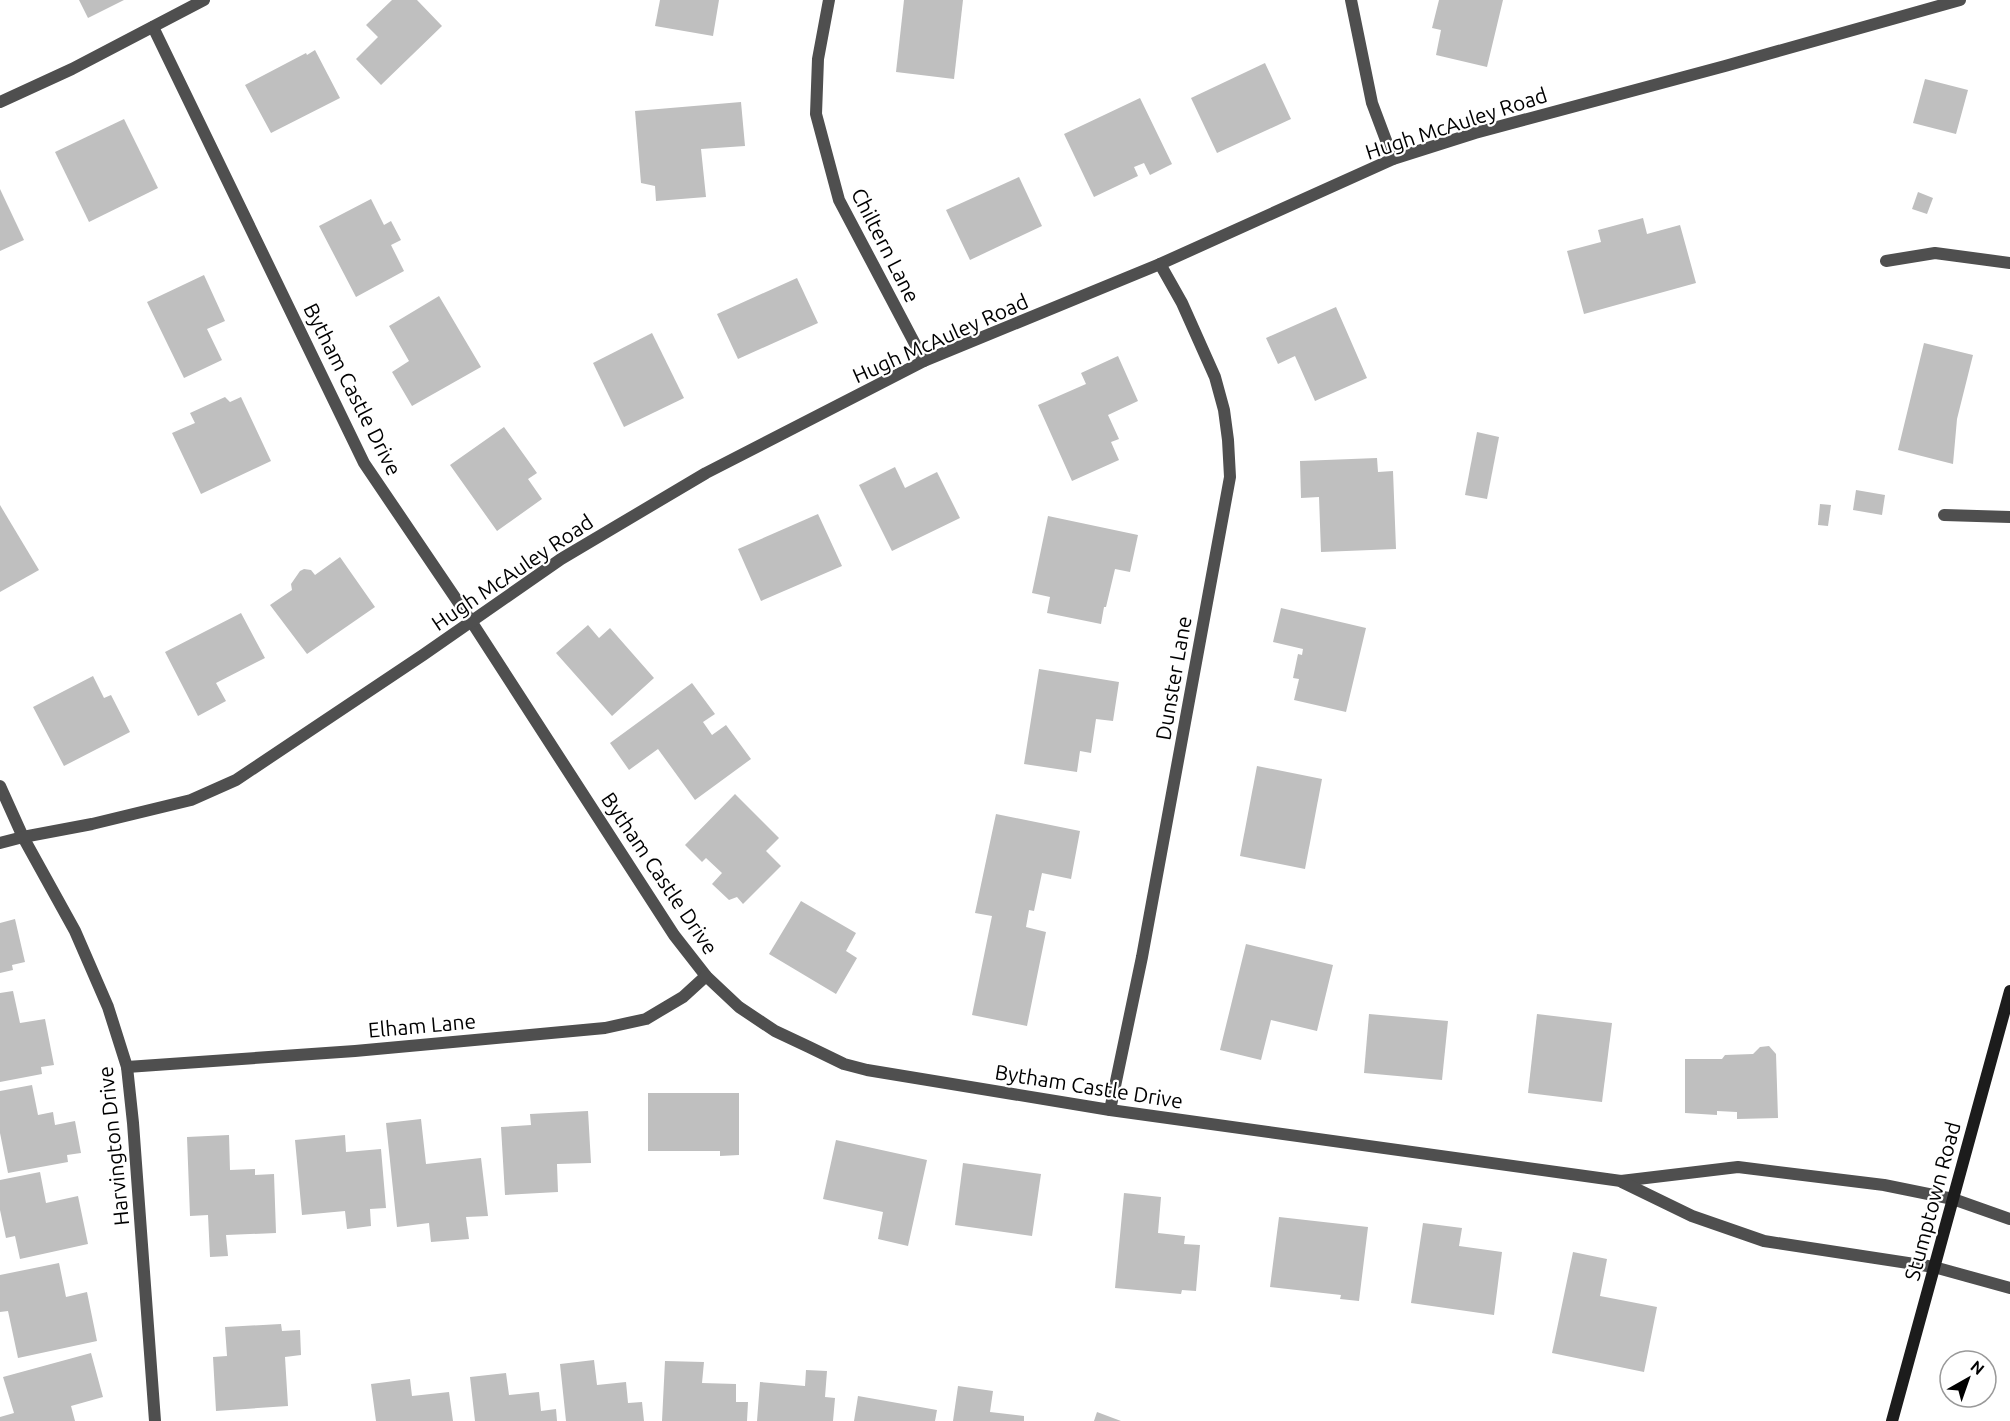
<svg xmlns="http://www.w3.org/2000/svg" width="2010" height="1421" font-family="Ubuntu,sans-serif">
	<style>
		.building { fill: #bfbfbf }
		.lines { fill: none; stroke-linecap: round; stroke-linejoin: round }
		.lane { stroke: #4f4f4f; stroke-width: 12 }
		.street { stroke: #4f4f4f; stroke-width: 12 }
		.secondary { stroke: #1c1c1c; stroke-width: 12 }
		.labels { text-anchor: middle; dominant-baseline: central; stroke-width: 4.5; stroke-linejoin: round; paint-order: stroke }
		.street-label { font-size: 21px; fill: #000; stroke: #fff }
	</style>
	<rect width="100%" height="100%" fill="#fff"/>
	<!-- building -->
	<g class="building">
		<path d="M79,0h45l-36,18z"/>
		<path d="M392,0h25l25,26 -61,59 -25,-26 22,-22 -12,-12z"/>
		<path d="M660,0h59l-6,36 -58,-10z"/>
		<path d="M904,0h59l-9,79 -58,-7z"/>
		<path d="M1439,0h64l-16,67 -51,-12 5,-25 -9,-2z"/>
		<path d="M315,50l25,48 -69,35 -26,-48 61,-32 1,2z"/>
		<path d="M1265,63l26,56 -74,34 -26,-55z"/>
		<path d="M1925,79l43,11 -12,44 -43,-11z"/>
		<path d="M1140,98l32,66 -22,11 -6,-12 -10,4 4,9 -44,21 -30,-63z"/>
		<path d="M741,102l4,44 -44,3 5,48 -50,4 -1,-15 -14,-3 -6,-72z"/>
		<path d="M124,119l34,69 -69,34 -34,-70z"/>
		<path d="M1019,177l23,49 -72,34 -24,-50z"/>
		<path d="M0,189l24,51 -24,11z"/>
		<path d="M1918,192l15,6 -6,16 -15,-5z"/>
		<path d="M371,199l13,26 7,-4 10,19 -10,5 13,26 -48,26 -37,-71z"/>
		<path d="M1643,218l4,16 33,-9 16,58 -112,31 -17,-63 34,-9 -3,-12z"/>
		<path d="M204,275l21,46 -18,8 15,31 -38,18 -37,-76z"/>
		<path d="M797,278l21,45 -80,36 -21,-45z"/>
		<path d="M439,296l42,71 -69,39 -20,-34 17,-11 -20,-35z"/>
		<path d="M1336,307l31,71 -52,23 -20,-45 -17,8 -12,-26z"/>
		<path d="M652,333l32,65 -60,29 -31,-64z"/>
		<path d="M1924,343l49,12 -16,64 -4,45 -55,-14z"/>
		<path d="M1118,356l20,45 -30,14 11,24 -8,3 8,18 -47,21 -34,-76 48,-21 -5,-11z"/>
		<path d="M225,397l5,5 11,-5 30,64 -70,33 -29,-61 23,-10 -5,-10z"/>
		<path d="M504,427l33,46 -9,6 14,20 -45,32 -47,-66z"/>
		<path d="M1477,432l22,5 -12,62 -22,-4z"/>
		<path d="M1377,458l1,14 15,-1 3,78 -75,3 -2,-55 -18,1 -1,-37z"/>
		<path d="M895,467l10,21 32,-16 23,46 -68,33 -33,-66z"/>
		<path d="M1856,490l29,5 -3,20 -29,-5z"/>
		<path d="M1820,504l11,1 -3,21 -10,-1z"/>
		<path d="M0,505l39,65 -39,22z"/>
		<path d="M818,514l24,52 -81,35 -23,-52z"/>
		<path d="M1048,516l90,19 -8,37 -15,-3 -9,38h-2l-3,17 -54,-11 3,-16 -18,-4z"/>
		<path d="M340,557l35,50 -68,47 -37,-49 22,-15 -1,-6 9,-13 4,-2 7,1 4,5z"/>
		<path d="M1281,608l85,20 -20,84 -52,-12 5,-21 -6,-1 5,-24 4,1 1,-6 -30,-7z"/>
		<path d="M241,613l24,45 -49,25 10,18 -28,15 -33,-64z"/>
		<path d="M588,625l11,13 11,-10 44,50 -42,38 -56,-63z"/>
		<path d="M1039,669l80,13 -6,39 -17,-2 -5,34 -11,-2 -3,21 -53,-8z"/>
		<path d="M93,676l11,22 7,-3 19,37 -66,34 -31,-59z"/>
		<path d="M692,683l23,31 -12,8 9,13 14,-10 25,34 -56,41 -37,-51 -29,21 -19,-27z"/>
		<path d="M1257,766l65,13 -17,90 -65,-13z"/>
		<path d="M735,794l44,44 -13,13 15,15 -38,38 -6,-7 -8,3 -17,-16 10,-11 -16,-15 -4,4 -17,-17z"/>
		<path d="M996,814l84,17 -9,48 -29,-6 -8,38 -5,-1 -3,17 20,5 -19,94 -55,-11 20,-99 -17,-3z"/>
		<path d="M801,901l55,32 -10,18 11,7 -21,36 -67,-40z"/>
		<path d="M15,919l10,43 -13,3 1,5 -13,3v-50z"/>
		<path d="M1246,944l87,21 -16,66 -46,-11 -10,40 -41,-10z"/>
		<path d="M13,991l7,32 25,-4 9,46 -13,2 1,7 -42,8v-89z"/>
		<path d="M1369,1014l79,7 -6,59 -78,-7z"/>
		<path d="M1537,1014l75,9 -10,79 -74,-9z"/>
		<path d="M1769,1046l7,8 2,64 -41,1v-7l-20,-1v4l-32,-2v-54h37l3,-4 28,-1 7,-7z"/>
		<path d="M32,1085l6,30 15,-3 2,13 20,-4 6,32 -14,2 1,7 -60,11 -8,-40v-42z"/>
		<path d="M648,1093h91v62l-19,1v-5h-72z"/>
		<path d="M588,1111l3,52 -34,1 1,28 -53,3 -4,-68 30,-2 -1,-11z"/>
		<path d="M421,1119l5,45 55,-6 7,58 -22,1 3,22 -38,3 -2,-19 -32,4 -11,-104z"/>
		<path d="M229,1135l1,35 25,-1v6l19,-1 2,59 -50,2 2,21 -18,1 -2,-42 -18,1 -3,-79z"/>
		<path d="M345,1135l1,17 35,-3 5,59 -16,1 1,17 -24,3 -2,-18 -43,4 -7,-75z"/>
		<path d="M836,1140l91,20 -19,86 -30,-7 5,-27 -60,-13z"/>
		<path d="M963,1163l78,11 -9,62 -77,-11z"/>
		<path d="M40,1172l6,31 32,-7 10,48 -68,15 -5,-23 -9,2 -6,-28v-30z"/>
		<path d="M1124,1193l37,4 -3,36 27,3 -1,8 16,1 -4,46 -14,-1 -1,4 -66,-6z"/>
		<path d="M1279,1217l89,10 -9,74 -19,-2 1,-4 -71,-8z"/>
		<path d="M1423,1223l39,5 -3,18 43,6 -8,63 -83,-12z"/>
		<path d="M1573,1252l34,7 -7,37 57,11 -13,65 -92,-19z"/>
		<path d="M59,1263l7,34 21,-5 10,49 -79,17 -10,-47 -8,1v-37z"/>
		<path d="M281,1324l1,7 18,-1 1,25 -16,2 3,49 -72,5 -3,-54 14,-1 -2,-29z"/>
		<path d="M91,1353l12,44 -32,9 4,15h-75v-4l14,-4 -11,-36z"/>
		<path d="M594,1360l3,25 29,-3 2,21 14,-1 2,19h-78l-6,-57z"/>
		<path d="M665,1361l39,1 -2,21 34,1v18h12l-1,19h-85z"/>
		<path d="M806,1370l21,1 -2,26 10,1 -2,23h-76l3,-39 45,4z"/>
		<path d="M506,1373l3,22 30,-3 2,19 15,-2 1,12h-82l-5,-44z"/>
		<path d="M410,1379l2,17 37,-4 4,29h-77l-5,-37z"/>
		<path d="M958,1386l35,5 -3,21 34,4v5h-71z"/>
		<path d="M858,1396l79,14 -2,11h-81z"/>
		<path d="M1097,1412l24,9h-27z"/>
	</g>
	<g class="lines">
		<!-- lane -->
		<g class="lane">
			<path d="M1886,261l49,-8 75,10"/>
			<path d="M1944,515l66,2"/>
			<path d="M1953,1199l57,20"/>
			<path d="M1934,1267l76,21"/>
		</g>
		<!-- street -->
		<g class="street">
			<path d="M829,0l-11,59 -2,55 23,86 85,161"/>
			<path d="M1351,0l21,103 21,56"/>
			<path d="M153,27l211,436 107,158 203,314 32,41 33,31 36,24 34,16 35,17 23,6 243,40 511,71 117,-14 146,18 69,14"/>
			<path d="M0,102l72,-33 132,-69"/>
			<path d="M0,786l23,51 52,94 33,76 19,60 6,56 22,298"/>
			<path d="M0,843l23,-6 69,-13 99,-24 45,-20 187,-125 138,-96 145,-86 218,-112 236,-97 233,-105 82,-26 250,-67 235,-66"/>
			<path d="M127,1067l228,-16 250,-23 41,-9 37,-22 23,-21"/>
			<path d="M1110,1110l32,-153 88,-480 -2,-37 -4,-30 -9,-33 -33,-74 -22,-39"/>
			<path d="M1622,1182l70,34 72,25 170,26"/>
		</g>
		<!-- secondary -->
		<path class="secondary" d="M1892,1421l118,-430"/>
	</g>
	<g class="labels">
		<!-- street labels -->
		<g class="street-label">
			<text transform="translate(1456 123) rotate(-18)">Hugh McAuley Road</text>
			<text transform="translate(886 245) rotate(63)">Chiltern Lane</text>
			<text transform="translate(940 338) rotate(-24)">Hugh McAuley Road</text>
			<text transform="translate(353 389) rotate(63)">Bytham Castle Drive</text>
			<text transform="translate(512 572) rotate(-34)">Hugh McAuley Road</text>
			<text transform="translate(1173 678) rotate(-80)">Dunster Lane</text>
			<text transform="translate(660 873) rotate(56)">Bytham Castle Drive</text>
			<text transform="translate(422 1025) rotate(-5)">Elham Lane</text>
			<text transform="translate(1089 1086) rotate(9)">Bytham Castle Drive</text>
			<text transform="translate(113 1146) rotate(-96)">Harvington Drive</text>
			<text transform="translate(1932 1201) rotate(-75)">Stumptown Road</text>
		</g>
	</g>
	<!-- north arrow -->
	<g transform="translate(1968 1379) rotate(40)"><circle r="28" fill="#ffffff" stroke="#999999" stroke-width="1.5"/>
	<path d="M0-4.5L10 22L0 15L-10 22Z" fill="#000000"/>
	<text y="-9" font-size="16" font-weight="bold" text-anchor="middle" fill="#000000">N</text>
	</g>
</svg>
